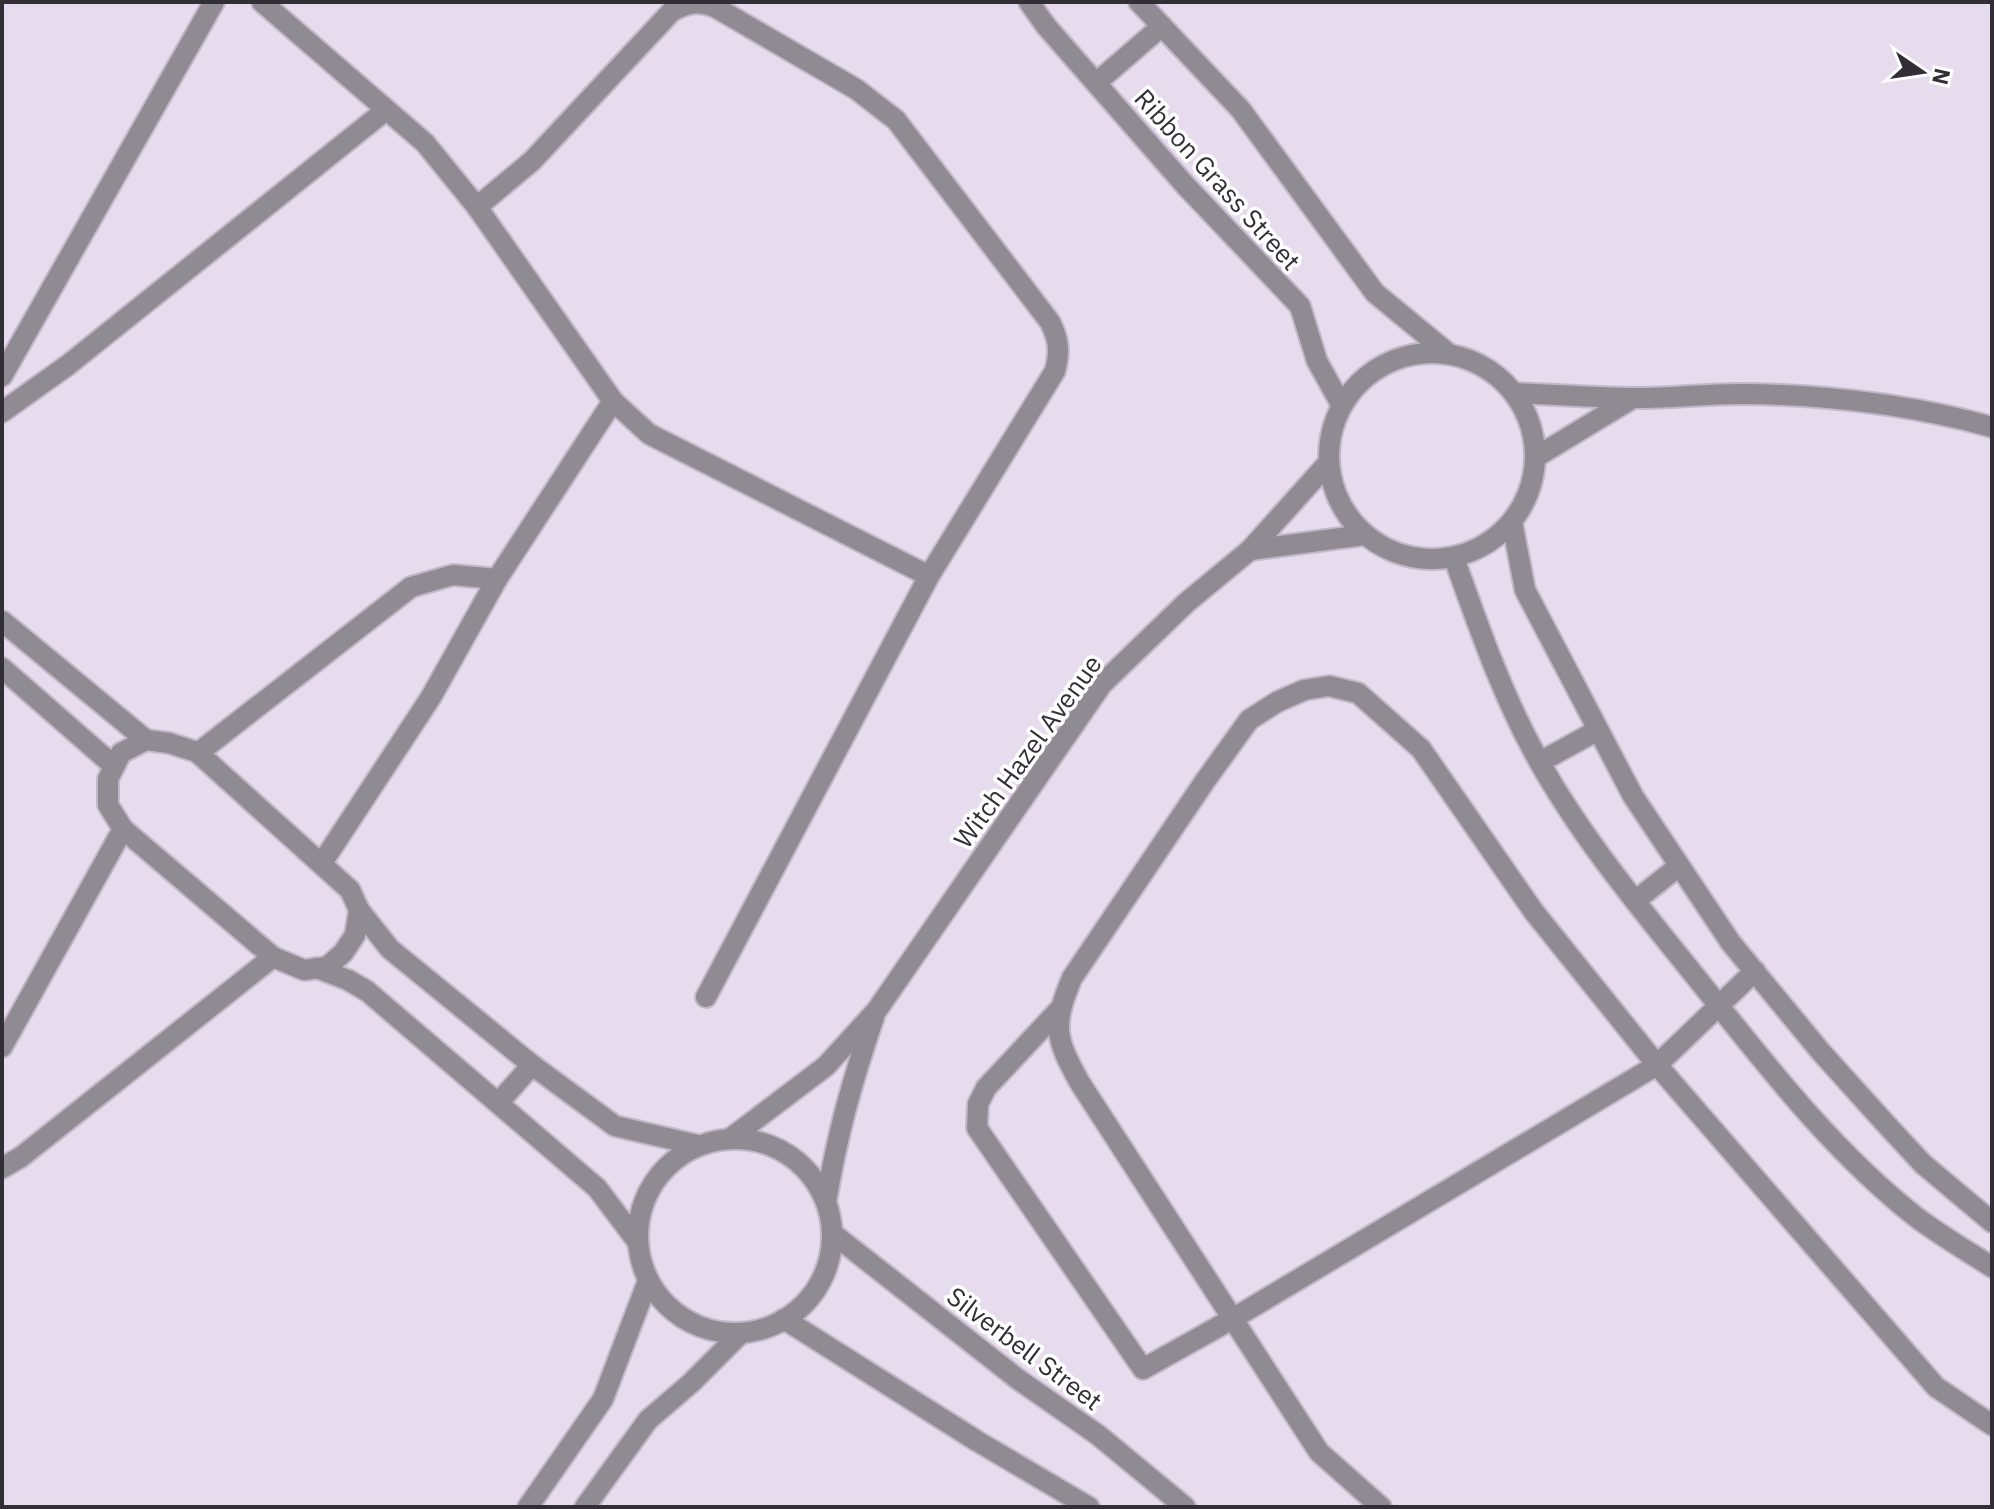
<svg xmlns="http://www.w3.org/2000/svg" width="1994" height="1509" font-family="'IBM Plex Sans',sans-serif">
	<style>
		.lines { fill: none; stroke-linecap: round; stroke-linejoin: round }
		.minor-casing { stroke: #c3b8c9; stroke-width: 24 }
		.minor { stroke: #908b92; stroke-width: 20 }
		.labels { text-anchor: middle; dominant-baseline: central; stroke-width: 7; stroke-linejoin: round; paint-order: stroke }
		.street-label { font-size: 26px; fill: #322e35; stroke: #fff }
	</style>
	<rect width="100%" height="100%" fill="#e7dbee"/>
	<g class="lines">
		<!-- minor casing -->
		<g class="minor-casing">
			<g id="minor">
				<path d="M262,2l163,141 52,64"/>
				<path d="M1029,2l17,24 139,159 115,121 17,55 25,45"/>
				<path d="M1139,2l102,108 134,183 74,61"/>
				<path d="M1096,83l66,-57"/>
				<circle cx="1432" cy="456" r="103"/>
				<path d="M2,376l212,-374"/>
				<path d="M1514,393c39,2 78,4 116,5 39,1 77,-5 116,-4 83,1 166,11 246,33"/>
				<path d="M2,412l66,-47 318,-255"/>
				<path d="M1536,457l97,-59"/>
				<path d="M1512,522l13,68 108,206 98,147 90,109 64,71 38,41 69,58"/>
				<path d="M1250,550l114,-15"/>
				<path d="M1454,558c24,67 47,134 81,196 42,77 98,145 152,212 71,88 140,181 229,251 24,18 51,34 76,50"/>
				<path d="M2,621l144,119 23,3 28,9 153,138 9,20 -4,25 -12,18 -16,14 -23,3 -31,-13 -150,-128 -15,-24v-26l13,-26 25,-13"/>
				<path d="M2,668l112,98"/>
				<path d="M198,753l213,-166 42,-12 44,4"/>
				<path d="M1540,762l58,-32"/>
				<path d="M322,863l109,-166 66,-118 116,-178"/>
				<path d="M1635,901l44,-35"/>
				<path d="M359,910l31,39 142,116 83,61 82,19"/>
				<path d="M317,968l31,12 19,11 230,197 40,53"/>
				<path d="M706,997l223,-421 126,-205c5,-19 4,-31 -5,-49l-154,-202 -40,-31 -141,-82c-17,-6 -28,-5 -44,5l-139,149 -55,46 136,194 36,33 280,142"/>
				<path d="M1058,1011l-72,77 -8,16 -1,24 166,241 91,-51 423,-253 98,-94"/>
				<path d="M2,1047l121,-218"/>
				<path d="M499,1102l33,-37"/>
				<path d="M731,1138l95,-72 51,-56 225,-326 84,-81 64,-53 79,-88"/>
				<circle cx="735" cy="1236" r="97"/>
				<path d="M2,1168l19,-11 252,-200"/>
				<path d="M826,1202c11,-67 26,-121 48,-185"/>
				<path d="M832,1233l187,147 79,55 87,72"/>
				<path d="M784,1319l193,122 112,66"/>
				<path d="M528,1507l75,-108 45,-118"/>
				<path d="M585,1507l63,-87 43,-37 50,-50"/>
				<path d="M1381,1507l-62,-55 -239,-369c-25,-45 -28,-57 -8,-105l133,-197 44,-61 28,-18 27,-12 25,-4 29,7 63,56 113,163 123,153 279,322 56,38"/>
			</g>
		</g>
		<!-- minor -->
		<use href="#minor" class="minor"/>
	</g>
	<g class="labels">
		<!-- street labels -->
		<g class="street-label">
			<text transform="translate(1218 179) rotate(48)">Ribbon Grass Street</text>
			<text transform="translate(1027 751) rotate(-54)">Witch Hazel Avenue</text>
			<text transform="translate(1025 1348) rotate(37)">Silverbell Street</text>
		</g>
	</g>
	<!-- border -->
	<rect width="1994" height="1509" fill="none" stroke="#322e35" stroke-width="8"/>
	<!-- north arrow -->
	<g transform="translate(1922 72) rotate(103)" stroke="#ffffff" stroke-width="6" paint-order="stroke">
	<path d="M0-6L14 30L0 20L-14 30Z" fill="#322e35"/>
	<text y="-12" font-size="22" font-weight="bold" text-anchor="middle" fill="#322e35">N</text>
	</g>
</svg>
